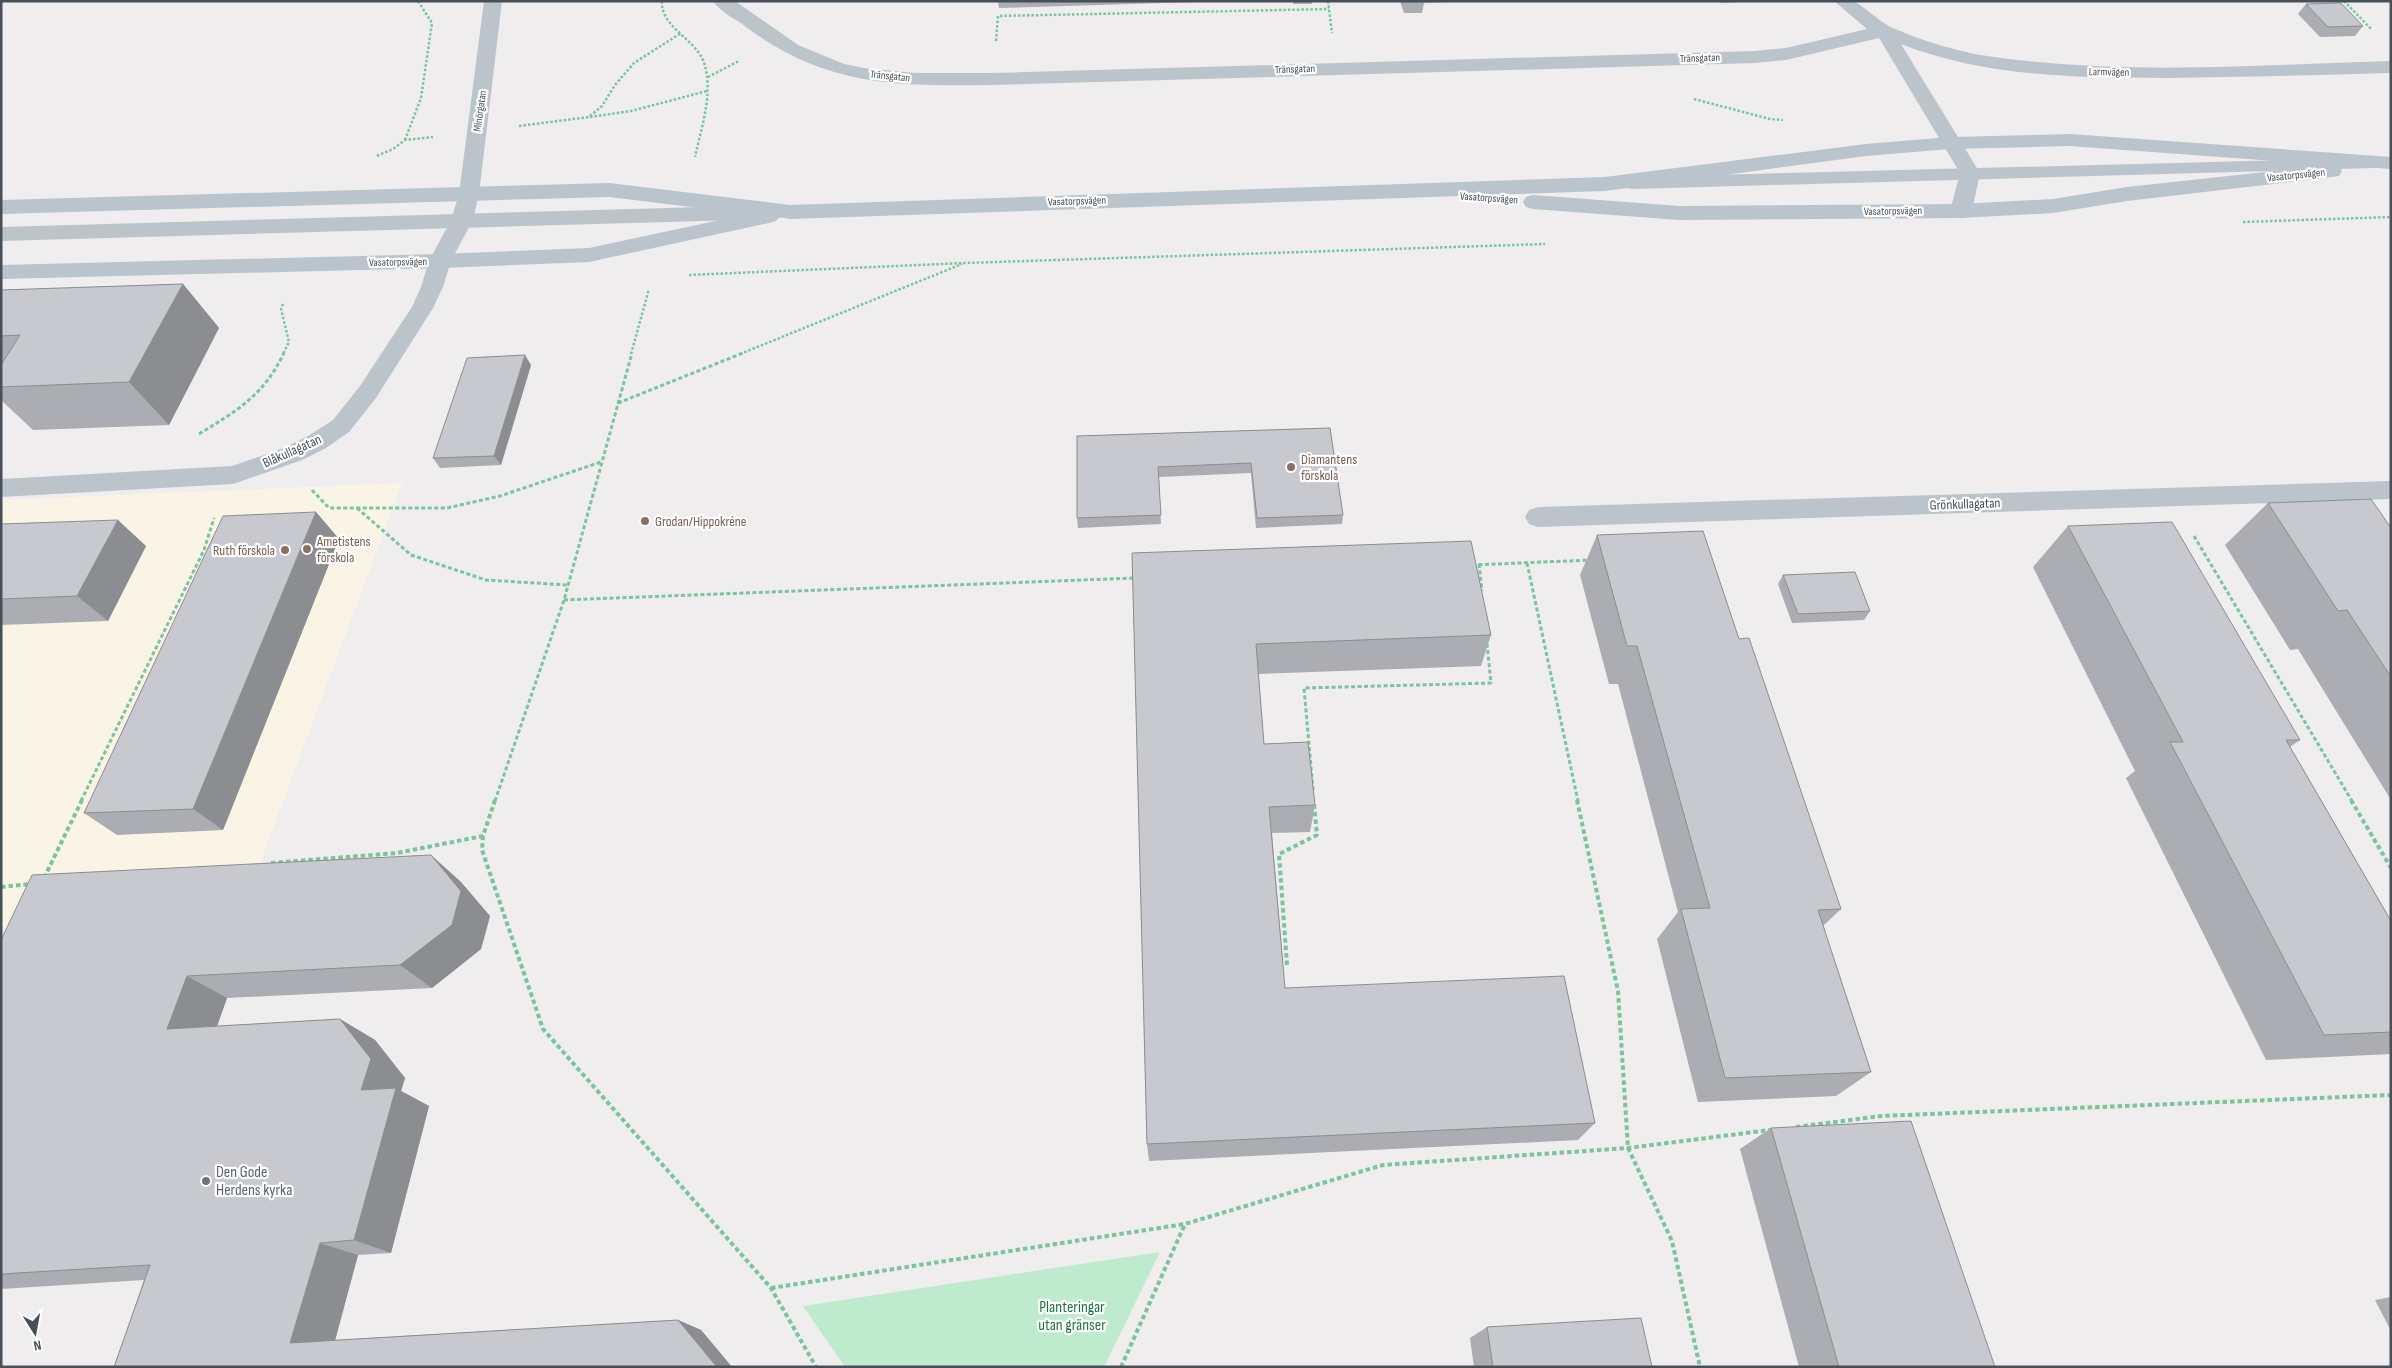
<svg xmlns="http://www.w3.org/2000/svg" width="2392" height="1368" font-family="'Sofia Sans Condensed',sans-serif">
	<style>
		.commercial { fill: #faf4e7 }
		.green { fill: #beeace }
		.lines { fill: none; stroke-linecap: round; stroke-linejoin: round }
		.path-far2 { stroke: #7ac49e; stroke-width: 2.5; stroke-dasharray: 2.5 2; stroke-linecap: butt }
		.path-far1 { stroke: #7ac49e; stroke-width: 3; stroke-dasharray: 4 2.5; stroke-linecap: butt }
		.path { stroke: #7ac49e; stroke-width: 4; stroke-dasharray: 4.5 3; stroke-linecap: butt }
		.service { fill: #bcc4cb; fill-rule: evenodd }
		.minor { fill: #bcc4cb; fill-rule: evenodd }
		.secondary { fill: #bac4cd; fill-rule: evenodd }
		.wall { fill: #abadb2 }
		.shaded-wall { fill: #8b8d91 }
		.building { fill: #c7c9cf; stroke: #8b8d91 }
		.education-dot { fill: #8d6e63; stroke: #fff; stroke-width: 2 }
		.worship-dot { fill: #6b7280; stroke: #fff; stroke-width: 2 }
		.labels { text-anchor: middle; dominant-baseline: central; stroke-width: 4.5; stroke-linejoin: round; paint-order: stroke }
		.far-street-label { font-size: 11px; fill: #475058; stroke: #fff }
		.street-label { font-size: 14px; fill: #475058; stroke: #fff }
		.education-label { font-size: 14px; fill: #785e54; stroke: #fff; text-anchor: start }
		.near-worship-label { font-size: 16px; fill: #5b616d; stroke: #fff; text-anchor: start }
		.near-park-label { font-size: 16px; fill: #1f7247; stroke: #fff }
	</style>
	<rect width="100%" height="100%" fill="#efeded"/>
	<!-- commercial -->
	<path class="commercial" d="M402,483l-143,383 -248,64h-10v-430z"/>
	<!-- green -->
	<path class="green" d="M1160,1252l-56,115h-259l-42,-61z"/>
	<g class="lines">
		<!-- path-far2 -->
		<g class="path-far2">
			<path d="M662,1c-2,27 37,39 43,65 8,29 -4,63 -10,91"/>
			<path d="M1328,1l4,32"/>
			<path d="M2344,1l28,29"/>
			<path d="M996,41l2,-25 331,-7"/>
			<path d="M708,77l31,-16"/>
			<path d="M1694,99l76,20 13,1"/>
			<path d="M590,117l41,-6 76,-20"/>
			<path d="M519,126l70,-9 13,-11 13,-21 19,-22 47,-30"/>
			<path d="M405,140l16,-42 11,-75 -14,-22"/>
			<path d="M377,156l16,-7 12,-9 28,-3"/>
			<path d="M2243,222l148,-5"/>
			<path d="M689,275l276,-12 580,-19"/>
			<path d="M283,304l-2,5 8,33 -6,12"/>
			<path d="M631,354l18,-65"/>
			<path d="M740,354l222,-90"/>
		</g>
		<!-- path-far1 -->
		<g class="path-far1">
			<path d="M618,403l125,-50"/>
			<path d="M199,434c39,-24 64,-38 85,-81"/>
			<path d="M312,490l17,18h118l53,-12 101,-34"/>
			<path d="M357,508l54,47 75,25 82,5"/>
			<path d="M2194,536l158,265"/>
			<path d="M1527,563l51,238"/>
			<path d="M1479,564l3,27"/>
			<path d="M1472,565l119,-5"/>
			<path d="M564,600l572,-22"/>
			<path d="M1313,790l-9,-102 187,-5 -4,-39"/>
			<path d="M81,801l123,-251 10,-32"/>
			<path d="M495,801l69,-201 68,-247"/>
		</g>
		<!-- path -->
		<g class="path">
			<path d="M495,800l-12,36 -1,14 61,179 228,259 45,79"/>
			<path d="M1577,800l41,191 10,157 44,93 28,126"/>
			<path d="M2351,800l40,68"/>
			<path d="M271,863l126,-10 86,-17"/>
			<path d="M44,878l38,-78"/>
			<path d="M1,887l29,-3"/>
			<path d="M1287,965l-8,-111 38,-19 -3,-31"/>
			<path d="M1796,1127l85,-11 510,-21"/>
			<path d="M771,1288l414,-64 198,-59 245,-17 142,-18"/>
			<path d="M1121,1367l64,-143"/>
		</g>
		<!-- service -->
		<g class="service">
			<path d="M2367,158l7,2 3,4 -3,4 -741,21 -7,-1 -3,-5 3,-5 7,-1z"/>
			<path d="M776,205l7,2 4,5 -4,5 -7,2 -775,22v-14z"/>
		</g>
		<!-- minor -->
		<g class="minor">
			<path d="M484,1h18l-23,193 -6,26 -22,41 -8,26 -10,21 -57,90 -27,34 -23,16 -24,12 -69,24 -232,13v-18l231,-13 52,-18 24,-12 25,-16 27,-34 52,-79 9,-20 8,-26 22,-41 8,-26z"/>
			<path d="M713,1h22l63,44 46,19 20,4 51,5h78l762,-22 31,-3 81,-19 -33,-28c6,0 14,-1 19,0 7,2 28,22 40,27 30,13 62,23 94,28 133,20 270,9 404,5v12c-75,2 -149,4 -224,5 -89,0 -182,-1 -266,-34l79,129 -8,38 -4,5 -7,2 -7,-2 -4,-5 10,-38 -81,-135 -93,22 -31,3 -762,22c-97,1 -166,2 -247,-58 -10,-8 -26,-15 -33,-26z"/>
			<path d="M2391,481v18l-853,28 -9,-3 -4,-7 4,-7 9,-3z"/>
		</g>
		<!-- secondary -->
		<path class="secondary" d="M2070,134l321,23v12l-57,-4 5,1 3,5 -3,5 -7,1 -205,24 -74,12 -92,5 -282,2 -146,-11 -7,-2 -3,-5 3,-5 7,-2 146,11 282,-2 92,-5 74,-12 203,-22 -260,-19 -120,3 -84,7 -261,35 -815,28 -11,-2 -3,4 -7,2 -180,39 -149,6 -439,11v-14l439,-11 149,-6 159,-34 -139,-17 -608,17v-14l608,-17 181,22 815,-28 261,-33 84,-7z"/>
	</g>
	<!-- wall -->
	<g class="wall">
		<path d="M998,1h233l-232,7z"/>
		<rect x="1293" y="1" width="19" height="3"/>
		<path d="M1400,1h79l-55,2 -2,10h-18z"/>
		<path d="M1720,1h24l-1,1 -22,1z"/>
		<path d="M2306,4l57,22 -8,10 -35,1 -22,-23z"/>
		<path d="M183,284l36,44 -50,97 -136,5 -32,-30v-110z"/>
		<path d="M531,365l-30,100 -61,3 -7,-10z"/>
		<path d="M1330,428l13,87 -1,9 -86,4 -5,-55 -92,4 2,47 -83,4 -1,-10v-82z"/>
		<path d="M2268,503l123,25v272l-93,-151 -8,1 -65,-105z"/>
		<path d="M316,512l23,27 -116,291 -106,5 -33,-22z"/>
		<path d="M1,524l145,22 -38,75 -107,4z"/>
		<path d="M2068,526l232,214 -10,7 101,174v133l-125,6 -140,-282 9,-7 -102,-204z"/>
		<path d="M1597,535l142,104 102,270 -18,17 48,146 -35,24 -138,6 -41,-163 21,-27 -60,-228h-9l-29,-109z"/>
		<path d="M1132,553l359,82 -10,31 -223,8 6,70 51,61 -5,27 -38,1 13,155 310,135 -17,17 -429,21 -2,-17z"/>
		<path d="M1783,575l87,36 -6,9 -72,3 -14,-39z"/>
		<path d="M460,881l30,35 -9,33 -49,39 -205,10 -10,28 123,-7 35,21 30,38 -4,13 28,15 -38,147 -33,2 -23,85 343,-20 23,10 31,37h-618l30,-87 -143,9v-349z"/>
		<path d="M1771,1128l224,239h-196l-59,-218z"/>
		<path d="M2391,1297v34l-16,-31z"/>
		<path d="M1487,1327l165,40h-178l-4,-29z"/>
	</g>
	<!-- shaded-wall -->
	<g class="shaded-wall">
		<path d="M183,284l36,44 -50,97 -40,-43z"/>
		<path d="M525,355l6,10 -30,100 -7,-9z"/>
		<path d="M316,512l23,27 -116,291 -30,-21z"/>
		<path d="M118,520l28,26 -38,75 -31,-25z"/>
		<path d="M431,855l29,26 30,35 -9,33 -49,39 -32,-23z"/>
		<path d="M187,976l40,22 -18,51 -42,-20z"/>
		<path d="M340,1019l35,21 30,38 -4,13 28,15 -38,147 -37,-13 7,-150z"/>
		<path d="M320,1243l38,12 -26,97 -42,-9z"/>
		<path d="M678,1320l23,10 31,37h-15z"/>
	</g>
	<!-- building -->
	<g class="building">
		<path d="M2341,3l22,23 -35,1 -22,-23z"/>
		<path d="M183,284l-54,98 -128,5v-22l19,-30 -19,1v-46z"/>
		<path d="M525,355l-31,101 -61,2 34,-100z"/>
		<path d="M1330,428l13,87 -86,3 -6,-55 -93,4 3,48 -84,3v-82z"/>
		<path d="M2371,499l20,29v149l-44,-67 -9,1 -70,-108z"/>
		<path d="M316,512l-123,297 -109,4 139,-297z"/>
		<path d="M118,520l-41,76 -76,3v-75z"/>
		<path d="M2172,522l128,218h-14l105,181v111l-67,3 -154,-293h13l-115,-216z"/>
		<path d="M1703,531l36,108 10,-1 92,271 -23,1 53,162 -146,6 -44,-169 29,-1 -73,-262h-10l-30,-111z"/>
		<path d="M1471,541l20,94 -235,9 8,100 44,-2 7,63 -46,2 16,181 279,-12 31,147 -448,21 -15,-591z"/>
		<path d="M1855,572l15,39 -72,3 -15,-39z"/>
		<path d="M431,855l30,36 -9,34 -52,40 -213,11 -20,53 173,-10 31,40 -10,31 35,-2 -42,152 -34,3 -30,100 388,-23 39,47h-603l36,-102 -149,9v-334l31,-65z"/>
		<path d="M1911,1121l84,246h-156l-68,-239z"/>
		<path d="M1641,1318l11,49h-159l-6,-40z"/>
	</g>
	<!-- markers -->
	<g class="education-dot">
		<circle cx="1291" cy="467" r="5"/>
		<circle cx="645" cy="521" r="5"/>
		<circle cx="307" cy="549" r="5"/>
		<circle cx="285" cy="550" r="5"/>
	</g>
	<circle class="worship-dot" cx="206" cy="1181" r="5"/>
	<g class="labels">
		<!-- far-street labels -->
		<g class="far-street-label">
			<text transform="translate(1700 58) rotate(-2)">Tränsgatan</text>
			<text transform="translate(1295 69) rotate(-2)">Tränsgatan</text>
			<text transform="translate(2109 72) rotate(1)">Larmvägen</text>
			<text transform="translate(890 76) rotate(6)">Tränsgatan</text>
			<text transform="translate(480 111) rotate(-82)">Minörgatan</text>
			<text transform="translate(2296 175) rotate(-6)">Vasatorpsvägen</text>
			<text transform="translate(1489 198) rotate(4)">Vasatorpsvägen</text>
			<text transform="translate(1077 201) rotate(-2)">Vasatorpsvägen</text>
			<text transform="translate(1893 211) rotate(-1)">Vasatorpsvägen</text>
			<text transform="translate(398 262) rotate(-1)">Vasatorpsvägen</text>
		</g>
		<!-- street labels -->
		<g class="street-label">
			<text transform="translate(292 451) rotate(-24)">Blåkullagatan</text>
			<text transform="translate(1965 504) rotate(-2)">Grönkullagatan</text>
		</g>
		<!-- education labels -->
		<g class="education-label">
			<text x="1301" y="459">Diamantens<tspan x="1301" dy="16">förskola</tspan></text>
			<text x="655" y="521">Grodan/Hippokréne</text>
			<text x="317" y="541">Ametistens<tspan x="317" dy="16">förskola</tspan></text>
			<text x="275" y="550" text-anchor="end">Ruth förskola</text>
		</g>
		<!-- near-worship labels -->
		<g class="near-worship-label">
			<text x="216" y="1172">Den Gode<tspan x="216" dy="18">Herdens kyrka</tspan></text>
		</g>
		<!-- near-park labels -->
		<g class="near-park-label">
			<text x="1072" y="1307">Planteringar<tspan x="1072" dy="18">utan gränser</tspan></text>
		</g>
	</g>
	<!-- border -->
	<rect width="2392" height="1368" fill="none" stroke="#475058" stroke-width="5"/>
	<!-- north arrow -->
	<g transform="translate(35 1333) rotate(169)" stroke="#ffffff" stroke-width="4" paint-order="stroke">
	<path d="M0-4L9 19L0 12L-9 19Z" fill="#475058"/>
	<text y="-8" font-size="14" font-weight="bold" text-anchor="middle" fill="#475058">N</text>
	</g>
</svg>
